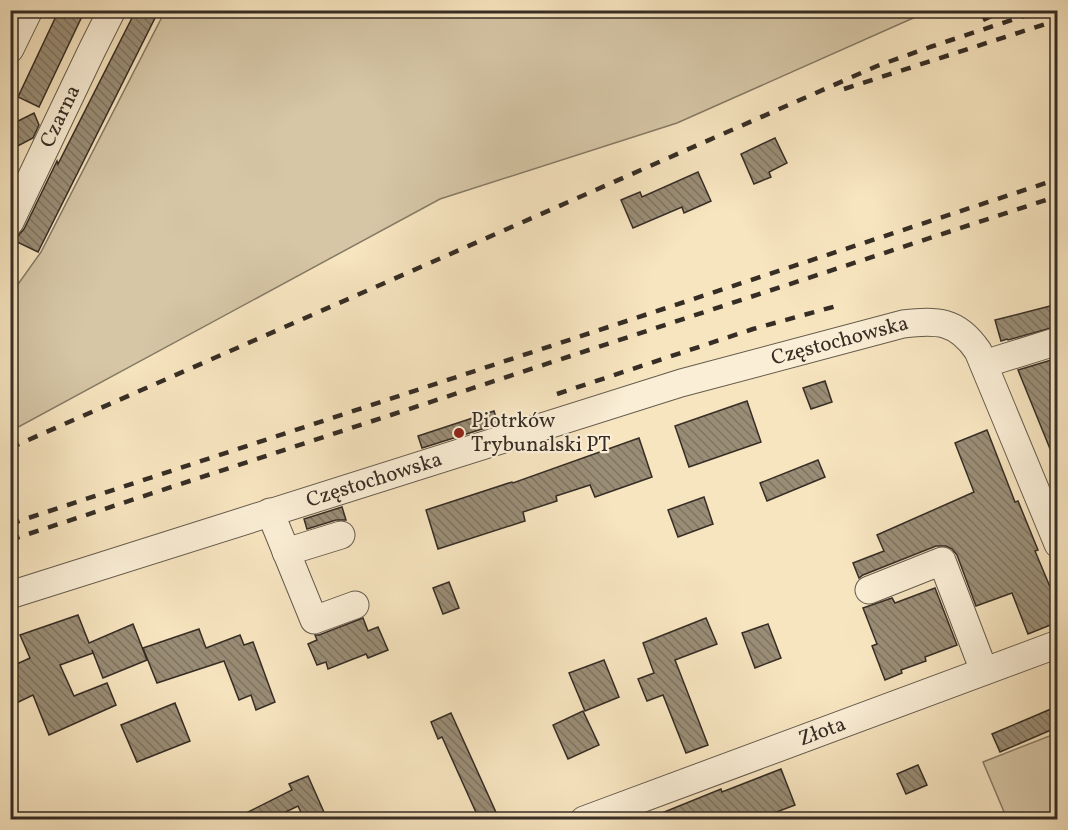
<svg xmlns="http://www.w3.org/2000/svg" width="1068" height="830" font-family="Vollkorn,serif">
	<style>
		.grass { fill: #d6c6a6; stroke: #867a66; stroke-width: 1.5 }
		.building { fill: url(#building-back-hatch); stroke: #362d25; stroke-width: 1.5 }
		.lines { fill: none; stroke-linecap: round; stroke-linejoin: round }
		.minor-casing { stroke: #665b4c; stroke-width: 29 }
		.minor { stroke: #faeed6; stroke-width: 27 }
		.rail { stroke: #362d25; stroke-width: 4.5; stroke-dasharray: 10 10; stroke-linecap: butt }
		.poi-dot { fill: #8f2418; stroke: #faeed6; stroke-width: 2 }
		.labels { text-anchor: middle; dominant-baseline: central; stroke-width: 4.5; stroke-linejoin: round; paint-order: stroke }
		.street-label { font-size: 21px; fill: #362d25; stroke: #faeed6 }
		.poi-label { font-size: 21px; fill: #362d25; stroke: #faeed6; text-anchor: start }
	</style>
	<defs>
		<pattern id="building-back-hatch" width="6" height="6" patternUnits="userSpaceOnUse" patternTransform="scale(1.5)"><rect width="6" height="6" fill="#9a8d76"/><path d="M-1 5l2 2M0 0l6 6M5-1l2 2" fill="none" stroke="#7e7461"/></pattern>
	</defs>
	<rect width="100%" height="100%" fill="#f7e5c0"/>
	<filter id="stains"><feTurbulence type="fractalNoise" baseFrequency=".00333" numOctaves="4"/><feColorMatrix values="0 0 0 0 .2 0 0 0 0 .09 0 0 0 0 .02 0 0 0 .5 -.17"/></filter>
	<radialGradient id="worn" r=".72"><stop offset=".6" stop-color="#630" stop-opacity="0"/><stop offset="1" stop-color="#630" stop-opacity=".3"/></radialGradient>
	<!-- grass -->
	<g class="grass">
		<path d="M165,11v-1l764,1 -252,112 -237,76 -429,232v-137l30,-42z"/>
		<path d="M1057,733v77l-24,9h-26l-24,-57z"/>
	</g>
	<!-- building -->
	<g class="building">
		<path d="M59,10h26l-46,97 -21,-10z"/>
		<path d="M136,10h23l-121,242 -23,-11 3,-5 6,-7 33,-68 1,3z"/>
		<path d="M34,113l5,12 -6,13 -23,12v-25z"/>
		<path d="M775,138l12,25 -18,9 2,5 -17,7 -13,-30z"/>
		<path d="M698,172l13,29 -27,12 -2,-6 -49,21 -12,-28 19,-8 2,5z"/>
		<path d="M1058,304v22l-50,14 -1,-1 -6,2 -6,-21z"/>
		<path d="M1058,358v108h-1l-39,-96z"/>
		<path d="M825,381l7,21 -21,7 -8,-21z"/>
		<path d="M747,401l14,41 -72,25 -14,-41z"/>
		<path d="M494,411l4,13 -76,24 -4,-12z"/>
		<path d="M987,430l28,72 3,-1 20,49 -3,1 23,55v16l-30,12 -16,-41 -36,13 -19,-51 -5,-6 -6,-3h-10l-73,29 -4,3 -6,-15 31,-12 -7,-16 97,-43 -19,-49z"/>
		<path d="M639,438l13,39 -57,20 -5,-12 -34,11 1,5 -34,11 2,9 -87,28 -12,-39 86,-28 1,1z"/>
		<path d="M818,460l7,17 -58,24 -7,-18z"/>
		<path d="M704,497l9,27 -35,13 -10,-27z"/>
		<path d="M342,507l4,13h-10l-29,9 -3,-10z"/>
		<path d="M449,582l10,26 -16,6 -10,-26z"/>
		<path d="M935,588l22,57 -32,12 1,4 -25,9 1,3 -17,7 -13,-34 5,-2 -14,-36 29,-10 3,5z"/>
		<path d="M78,615l11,28 44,-19 14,36 -44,18 -11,-28 1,3 -33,12 14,31 33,-13 9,22 -67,30 -16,-40 -23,11v-39l20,-9 -10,-23z"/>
		<path d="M363,618l5,13 10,-4 10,23 -20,8 -2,-4 -38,15 -2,-7 -9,3 -9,-21 9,-4 -2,-5h4z"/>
		<path d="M706,618l11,26 -42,16 33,85 -22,8 -23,-58 -16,6 -9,-22 16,-6 -11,-30z"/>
		<path d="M768,624l13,34 -26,10 -13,-35z"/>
		<path d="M199,629l7,19 34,-13 4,10 9,-3 22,60 -19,8 -5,-15 -12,5 -15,-39 -67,22 -14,-35z"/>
		<path d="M604,660l15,37 -34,14 -16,-38z"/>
		<path d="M175,703l15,38 -53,21 -16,-37z"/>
		<path d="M1058,706v21l-58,25 -8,-18z"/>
		<path d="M583,711l16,34 -31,14 -15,-34z"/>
		<path d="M451,713l48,106h-20l-37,-82 -4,2 -7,-17z"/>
		<path d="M918,765l9,20 -21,9 -9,-20z"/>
		<path d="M781,769l14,36 -37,14h-111l74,-30 1,3z"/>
		<path d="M308,776l19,43h-23l-6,-13 -27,13h-37l58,-29 -3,-6z"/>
	</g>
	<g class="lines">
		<!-- minor casing -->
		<g class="minor-casing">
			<g id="minor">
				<path d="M10,49l19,-39"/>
				<path id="s1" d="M10,222l82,-172 20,-40"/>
				<path d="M984,364l74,-23"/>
				<path d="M270,512l44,108 41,-15"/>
				<path d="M286,552l55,-17"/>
				<path d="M869,590l73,-29 42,110"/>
				<path id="s2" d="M10,595l671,-212 222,-59c34,-4 54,-4 75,27l80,193"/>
				<path id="s3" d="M584,820l474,-176"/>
			</g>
		</g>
		<!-- minor -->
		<use href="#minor" class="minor"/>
		<!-- rail -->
		<g class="rail">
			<path d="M983,20l21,-10"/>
			<path d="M844,89l214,-69"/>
			<path d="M557,394l196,-65 87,-24"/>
			<path d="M10,448l867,-382 53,-19 112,-37"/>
			<path d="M10,524l1048,-345"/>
			<path d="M10,540l1048,-344"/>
		</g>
	</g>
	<!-- markers -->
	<circle class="poi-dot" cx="459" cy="433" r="6"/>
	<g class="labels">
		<!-- street labels -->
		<g class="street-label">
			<text stroke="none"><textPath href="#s1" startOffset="117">Czarna</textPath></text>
			<text stroke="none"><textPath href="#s2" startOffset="868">Częstochowska</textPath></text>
			<text stroke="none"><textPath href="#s2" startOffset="382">Częstochowska</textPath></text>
			<text stroke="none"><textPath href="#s3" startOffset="254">Złota</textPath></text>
		</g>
		<!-- poi labels -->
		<g class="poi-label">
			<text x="471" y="421">Piotrków<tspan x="471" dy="24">Trybunalski PT</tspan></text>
		</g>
	</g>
	<!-- margin -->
	<rect width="1068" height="830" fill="none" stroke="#f7e5c0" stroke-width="36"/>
	<rect x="12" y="12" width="1044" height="806" fill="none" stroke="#362d25" stroke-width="3"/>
	<rect x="18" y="18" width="1032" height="794" fill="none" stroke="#362d25" stroke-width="1.5"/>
	<rect width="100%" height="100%" filter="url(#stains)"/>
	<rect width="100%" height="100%" fill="url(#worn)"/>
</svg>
